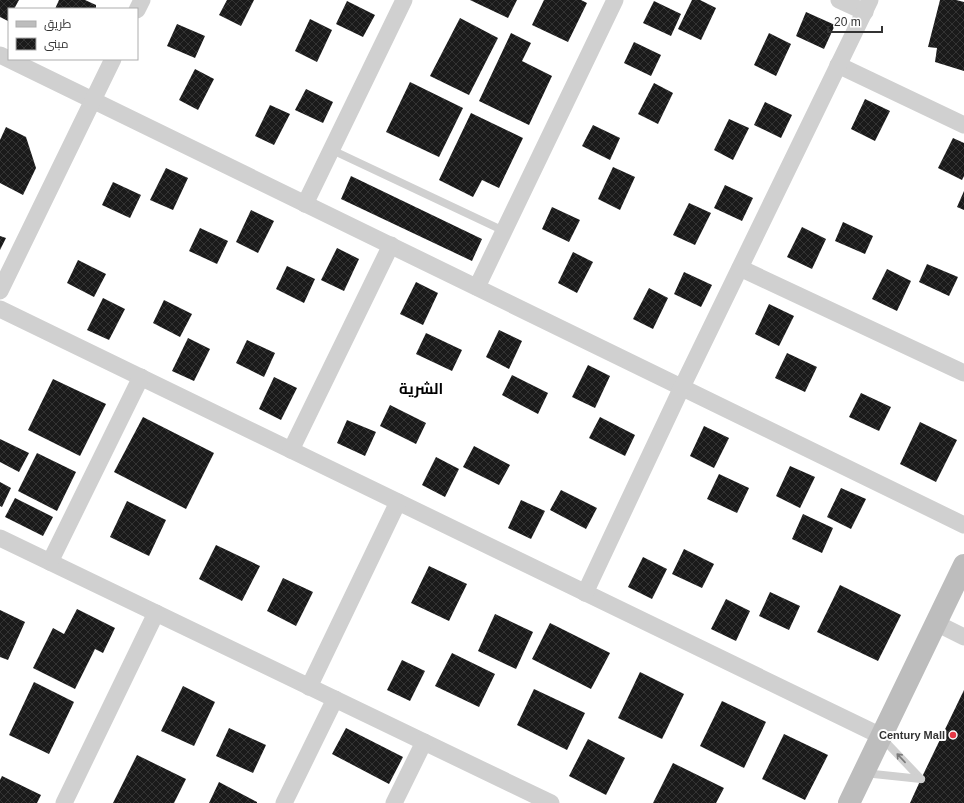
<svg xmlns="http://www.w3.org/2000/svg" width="964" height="803" font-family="Arial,Cairo,sans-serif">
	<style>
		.building { fill: url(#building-cross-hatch) }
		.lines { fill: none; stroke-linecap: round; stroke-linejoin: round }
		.lane { stroke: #d0d0d0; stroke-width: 8 }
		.street { stroke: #d0d0d0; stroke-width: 17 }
		.secondary { stroke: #bdbdbd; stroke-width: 22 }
		.oneway { stroke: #7a7a7a }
		.poi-dot { fill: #e63946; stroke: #fff; stroke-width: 1.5 }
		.labels { text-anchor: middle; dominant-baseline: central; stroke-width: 4; stroke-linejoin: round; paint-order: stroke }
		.poi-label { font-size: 11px; font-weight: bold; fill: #333; stroke: #fff; text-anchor: end }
		.district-label { font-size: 15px; font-weight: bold; fill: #000; stroke: #fff }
	</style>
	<defs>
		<pattern id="building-cross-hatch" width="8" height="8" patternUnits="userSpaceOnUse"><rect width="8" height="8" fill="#1a1a1a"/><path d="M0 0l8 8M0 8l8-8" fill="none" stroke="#333"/></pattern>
	</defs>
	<rect width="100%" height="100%" fill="#fff"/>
	<!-- building -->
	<g class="building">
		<path d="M0,0h19l-5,9h-5l-1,12 -8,-4z"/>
		<path d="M59,0h26l11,5v4h-41z"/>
		<path d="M227,0h27l-13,26 -22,-11z"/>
		<path d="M470,0h47l-9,18z"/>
		<path d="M544,0h37l6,3 -19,39 -36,-17z"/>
		<path d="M692,0h8l16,8 -15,32 -23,-11z"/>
		<path d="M940,0h16l8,2v69l-29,-9 2,-14 -9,-1z"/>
		<path d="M347,1l28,14 -12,22 -27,-13z"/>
		<path d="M654,1l27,13 -10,22 -28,-13z"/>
		<path d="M806,12l29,13 -11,24 -28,-13z"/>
		<path d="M460,18l38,20 -29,57 -39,-19z"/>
		<path d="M310,19l22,11 -15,32 -22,-11z"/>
		<path d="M177,24l28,12 -10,22 -28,-12z"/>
		<path d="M511,33l20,10 -9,18 30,15 -23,49 -50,-24z"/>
		<path d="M769,33l22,11 -15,32 -22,-11z"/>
		<path d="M634,42l27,13 -10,21 -27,-13z"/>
		<path d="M195,69l19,10 -16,31 -19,-10z"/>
		<path d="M410,82l53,26 -24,49 -53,-25z"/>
		<path d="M654,83l19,10 -15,31 -20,-10z"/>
		<path d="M306,89l27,13 -10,21 -28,-13z"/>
		<path d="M865,99l25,12 -15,30 -24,-12z"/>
		<path d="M765,102l27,13 -11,23 -27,-13z"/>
		<path d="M270,105l20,9 -16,31 -19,-9z"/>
		<path d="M471,113l52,25 -24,50 -17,-8 -9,17 -34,-17z"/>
		<path d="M729,119l20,9 -16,32 -19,-10z"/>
		<path d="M593,125l27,13 -10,22 -28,-14z"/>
		<path d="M6,127l20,10 10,31 -13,27 -23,-12v-43z"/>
		<path d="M953,138l11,5v33l-2,4 -24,-12z"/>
		<path d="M613,167l22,10 -15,33 -22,-11z"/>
		<path d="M166,168l22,10 -15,32 -23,-10z"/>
		<path d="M351,176l131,63 -10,22 -131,-62z"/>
		<path d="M113,182l28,13 -11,23 -28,-13z"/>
		<path d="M725,185l28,13 -11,23 -28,-13z"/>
		<path d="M964,191v19l-7,-3z"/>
		<path d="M689,203l22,10 -16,32 -22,-10z"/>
		<path d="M552,207l28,13 -11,22 -27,-13z"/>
		<path d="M251,210l23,11 -16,32 -22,-11z"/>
		<path d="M843,222l30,14 -8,18 -30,-13z"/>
		<path d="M802,227l24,12 -14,30 -25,-12z"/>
		<path d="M200,228l28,13 -11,23 -28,-13z"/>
		<path d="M0,236l6,2 -6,12z"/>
		<path d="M337,248l22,11 -15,32 -23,-11z"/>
		<path d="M573,252l20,10 -16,31 -19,-10z"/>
		<path d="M78,260l28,14 -12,23 -27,-14z"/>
		<path d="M927,264l31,13 -9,19 -30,-14z"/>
		<path d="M287,266l28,13 -11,24 -28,-14z"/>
		<path d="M887,269l24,12 -14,30 -25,-12z"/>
		<path d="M684,272l28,13 -11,22 -27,-13z"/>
		<path d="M416,282l22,11 -15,32 -23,-11z"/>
		<path d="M649,288l19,10 -15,31 -20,-10z"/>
		<path d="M103,298l22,11 -16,31 -22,-10z"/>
		<path d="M164,300l28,14 -12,23 -27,-14z"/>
		<path d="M769,304l25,12 -15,30 -24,-12z"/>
		<path d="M499,330l23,11 -13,28 -23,-12z"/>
		<path d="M426,333l36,17 -10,21 -36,-17z"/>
		<path d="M188,338l22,11 -16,32 -22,-10z"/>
		<path d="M247,340l28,13 -11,24 -28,-14z"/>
		<path d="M787,353l30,14 -12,25 -30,-14z"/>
		<path d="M588,365l22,11 -15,32 -23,-11z"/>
		<path d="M512,375l36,18 -10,21 -36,-19z"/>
		<path d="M274,377l23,11 -16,32 -22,-11z"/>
		<path d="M53,379l53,25 -26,52 -52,-26z"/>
		<path d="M861,393l30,14 -12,24 -30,-14z"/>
		<path d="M390,405l36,18 -10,21 -36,-18z"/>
		<path d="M143,417l71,36 -28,56 -72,-37z"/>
		<path d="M600,417l35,18 -10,21 -36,-18z"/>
		<path d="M347,420l29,12 -11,24 -28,-13z"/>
		<path d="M920,422l37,18 -21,42 -36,-18z"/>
		<path d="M704,426l25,12 -15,30 -24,-12z"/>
		<path d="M0,439l29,14 -10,19 -19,-10z"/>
		<path d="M474,446l36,19 -11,20 -36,-18z"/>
		<path d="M37,453l39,19 -19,39 -39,-20z"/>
		<path d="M436,457l23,12 -14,28 -23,-12z"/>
		<path d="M790,466l25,11 -15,31 -24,-12z"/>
		<path d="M719,474l30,14 -12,25 -30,-14z"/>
		<path d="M0,482l11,6 -9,19 -2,-1z"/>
		<path d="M841,488l25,11 -15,30 -24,-12z"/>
		<path d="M561,490l36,18 -11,21 -36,-19z"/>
		<path d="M15,498l38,19 -10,19 -38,-19z"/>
		<path d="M521,500l24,11 -14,28 -23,-11z"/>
		<path d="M127,501l39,19 -17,36 -39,-19z"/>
		<path d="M803,514l30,14 -11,25 -30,-14z"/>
		<path d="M216,545l44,21 -18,35 -43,-22z"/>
		<path d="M684,549l30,15 -12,24 -30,-14z"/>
		<path d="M643,557l24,12 -15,30 -24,-12z"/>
		<path d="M429,566l38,18 -18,37 -38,-18z"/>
		<path d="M283,578l30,14 -17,34 -29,-15z"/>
		<path d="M840,585l61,30 -23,46 -61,-29z"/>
		<path d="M770,592l30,14 -11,24 -30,-14z"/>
		<path d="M726,599l24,12 -14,30 -25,-12z"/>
		<path d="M77,609l38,19 -12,25 -8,-4 -20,40 -42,-21 20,-40 11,6z"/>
		<path d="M0,610l25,12 -17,38 -8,-3z"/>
		<path d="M495,614l38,18 -17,37 -38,-18z"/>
		<path d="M550,623l60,30 -19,36 -59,-30z"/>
		<path d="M452,653l43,21 -16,33 -44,-21z"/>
		<path d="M402,660l23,11 -15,30 -23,-11z"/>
		<path d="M640,672l44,22 -22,45 -44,-21z"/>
		<path d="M34,682l40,20 -25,52 -40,-19z"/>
		<path d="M183,686l32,16 -21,44 -33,-15z"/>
		<path d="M534,689l51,24 -18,37 -50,-25z"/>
		<path d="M964,690v113h-54l11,-24z"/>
		<path d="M722,701l44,21 -22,46 -44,-22z"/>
		<path d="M229,728l37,17 -13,28 -37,-17z"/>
		<path d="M346,728l57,29 -14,27 -57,-30z"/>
		<path d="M784,734l44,21 -23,45 -43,-21z"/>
		<path d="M588,739l37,19 -19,37 -37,-19z"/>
		<path d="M137,755l49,24 -12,24h-61z"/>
		<path d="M673,763l51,25 -8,15h-63z"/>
		<path d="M2,776l39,19 -4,8h-37v-23z"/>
		<path d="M219,782l38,20v1h-48z"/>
	</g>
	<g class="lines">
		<!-- lane -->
		<g class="lane">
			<path d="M332,150l172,81"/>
			<path d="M882,738l39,41"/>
			<path d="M864,773l57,6"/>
		</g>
		<!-- street -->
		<g class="street">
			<path d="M839,0l26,12"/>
			<path d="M137,10l5,-10"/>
			<path d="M0,55l964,470"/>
			<path d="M838,65l126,60"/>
			<path d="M305,204l99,-204"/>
			<path d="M740,268l224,105"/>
			<path d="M477,287l138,-287"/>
			<path d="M0,291l113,-232"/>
			<path d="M0,309l881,427"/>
			<path d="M291,450l100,-205"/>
			<path d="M0,538l551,265"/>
			<path d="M50,562l91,-185"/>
			<path d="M585,593l97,-206 188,-387"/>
			<path d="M936,623l28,14"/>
			<path d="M309,687l89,-185"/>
			<path d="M64,803l92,-190"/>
			<path d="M284,803l51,-104"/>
			<path d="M394,803l30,-61"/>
		</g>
		<!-- secondary -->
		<path class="secondary" d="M849,803l115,-238"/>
	</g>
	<!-- one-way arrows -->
	<defs><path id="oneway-shaft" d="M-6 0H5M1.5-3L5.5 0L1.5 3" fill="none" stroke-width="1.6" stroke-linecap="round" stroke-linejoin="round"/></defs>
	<use class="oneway" href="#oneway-shaft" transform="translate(901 758) rotate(-133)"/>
	<!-- markers -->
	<circle class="poi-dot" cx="953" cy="735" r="4"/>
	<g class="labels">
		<!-- poi labels -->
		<g class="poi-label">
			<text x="945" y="735">Century Mall</text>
		</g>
		<!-- district labels -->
		<g class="district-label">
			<text x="421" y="388">الشرية</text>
		</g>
	</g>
	<!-- legend -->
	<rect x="8" y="8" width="130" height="52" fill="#ffffff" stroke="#adadad"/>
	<rect x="16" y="21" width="20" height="6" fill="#bdbdbd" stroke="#adadad"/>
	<text x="44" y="28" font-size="12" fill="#333333">طريق</text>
	<rect x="16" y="38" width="20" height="12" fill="url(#building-cross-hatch)" stroke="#adadad"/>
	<text x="44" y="48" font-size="12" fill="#333333">مبنى</text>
	<!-- scale -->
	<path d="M828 26v6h54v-6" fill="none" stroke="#333333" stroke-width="2"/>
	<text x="834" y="26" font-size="12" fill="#333333" stroke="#ffffff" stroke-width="3" paint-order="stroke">20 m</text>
</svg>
